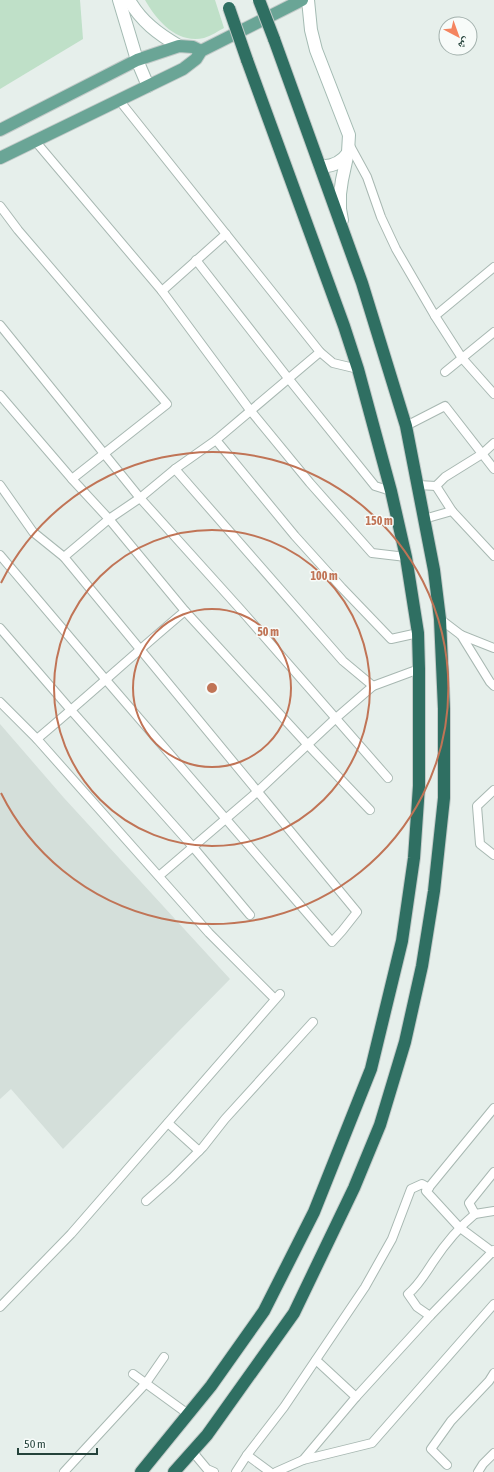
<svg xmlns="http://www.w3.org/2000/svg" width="494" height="1472" font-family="'Asap Condensed','Noto Naskh Arabic',sans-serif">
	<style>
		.built { fill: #d4dfda }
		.green { fill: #bfe0c8 }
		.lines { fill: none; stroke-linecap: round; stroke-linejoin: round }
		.street-casing { stroke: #a8b8b2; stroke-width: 10 }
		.secondary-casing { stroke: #a4bbb3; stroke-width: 14 }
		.primary-casing { stroke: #c2cac8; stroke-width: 14 }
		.highway-casing { stroke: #c2cac8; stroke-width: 14 }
		.street { stroke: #fff; stroke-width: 8 }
		.secondary { stroke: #fff; stroke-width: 12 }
		.primary { stroke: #6aa596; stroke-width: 12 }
		.highway { stroke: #2f6f62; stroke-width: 12 }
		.highway-bridge-casing { stroke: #c2cac8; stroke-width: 14; stroke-linecap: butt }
		.highway-bridge { stroke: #2f6f62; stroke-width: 12 }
		.ring { fill: none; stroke: #c07456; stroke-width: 2 }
		.centre { fill: #c07456; stroke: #f7fbf9; stroke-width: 2 }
		.ring-label { font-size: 12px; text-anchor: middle; font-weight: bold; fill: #c07456; stroke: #f7fbf9; stroke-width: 3; stroke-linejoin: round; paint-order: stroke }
	</style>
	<rect width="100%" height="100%" fill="#e6efeb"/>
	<!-- built -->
	<path class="built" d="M0,724l64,74 166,181 -167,170 -52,-60 -11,10z"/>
	<!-- green -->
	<g class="green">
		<path d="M0,0h80l3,39 -83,50z"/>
		<path d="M145,0h70l9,28c-6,3 -13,8 -20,10 -27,6 -47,-17 -59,-38z"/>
	</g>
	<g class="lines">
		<!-- street casing -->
		<g class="street-casing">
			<g id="street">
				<path d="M119,100l201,252 13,11 25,6"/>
				<path d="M36,142l126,149 88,119 60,73 62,70 34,4"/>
				<path d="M349,144l18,33 14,40 15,32 39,67 27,42 32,36"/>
				<path d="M0,206l18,24 149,174 -95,75"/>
				<path d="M196,260l92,118 87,108 16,5"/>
				<path d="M162,291l64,-57"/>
				<path d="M435,316l59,-49"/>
				<path d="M0,325l140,173 101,112 147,168"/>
				<path d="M445,372l49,-40"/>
				<path d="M0,395l72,84 37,40 76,92 123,134 62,65"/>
				<path d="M406,426l39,-20 49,63"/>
				<path d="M216,440l79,96 47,52 49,51 27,-6"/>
				<path d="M175,469l168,192 30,25"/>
				<path d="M0,485l33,47 31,25 293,355 -15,19 -10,11 -226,-262 -106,-125"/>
				<path d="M418,485l18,1 9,-9 37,-23 12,-11"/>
				<path d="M436,486l16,25"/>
				<path d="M424,519l28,-8 42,45"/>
				<path d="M64,557l45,-38 31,-21 35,-29 41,-29 104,-88"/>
				<path d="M440,619l21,16 29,47 4,4"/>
				<path d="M0,628l70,81 123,138 57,68"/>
				<path d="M461,635l33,13"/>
				<path d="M0,702l37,37 172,194 66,66"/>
				<path d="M37,739c50,-42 98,-86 148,-128"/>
				<path d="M494,790l-17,16 3,38 14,11"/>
				<path d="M159,876l98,-84 79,-74 37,-32 46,-17"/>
				<path d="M494,1108l-68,83 33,36 35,26"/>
				<path d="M168,1123l31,28"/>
				<path d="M146,1201l26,-23 31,-31 22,-28 88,-97"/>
				<path d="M475,1214l19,-3"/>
				<path d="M0,1307l71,-73 209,-240"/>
				<path d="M430,1316l-13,-9 -9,-13c11,-9 17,-20 25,-32 12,-18 25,-34 42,-48l-6,-11 25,-31"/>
				<path d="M316,1360l40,37"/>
				<path d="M133,1374l55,40"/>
				<path d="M192,1451l15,18 7,3"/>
				<path d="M247,1455l23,17"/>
				<path d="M303,1460l69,-17 122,-139"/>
				<path d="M447,1465l-16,-16 20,-28 38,-40 5,-8"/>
				<path d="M64,1472l82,-89 18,-26"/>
				<path d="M236,1472l11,-17 37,-48 81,-120 27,-48 19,-50 11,-5 7,4"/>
				<path d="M276,1472l27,-12 53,-63 74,-81 64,-66"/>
				<path d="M478,1472l5,-8 11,-11"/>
			</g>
		</g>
		<!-- secondary casing -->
		<g class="secondary-casing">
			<g id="secondary">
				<path d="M119,0l18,60 11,26"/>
				<path d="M129,0c12,21 29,34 50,46"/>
				<path d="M308,0l3,30 5,20 33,85 -1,17 -6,28 -2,14v15l2,11"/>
				<path d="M320,166c12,1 21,-3 28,-13"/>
			</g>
		</g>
		<!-- primary casing -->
		<g class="primary-casing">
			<g id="primary">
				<path d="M0,130l137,-70 42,-14 14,1 8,4"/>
				<path d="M0,158l183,-89 13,-10 5,-8 101,-51"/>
			</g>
		</g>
		<!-- highway casing -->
		<g class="highway-casing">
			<g id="highway">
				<path d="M141,1472l70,-86 53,-75 50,-99 57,-143 31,-128 12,-83 5,-72v-117l-1,-36 -12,-76 -15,-66 -33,-122 -14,-43 -97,-266"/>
				<path d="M174,1472l33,-37 87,-122 60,-125 26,-63 25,-83 17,-76 12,-75 10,-93v-89l-4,-90 -6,-49 -28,-144 -44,-143 -88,-244"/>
			</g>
		</g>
		<!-- street -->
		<use href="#street" class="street"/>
		<!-- secondary -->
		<use href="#secondary" class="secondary"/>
		<!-- primary -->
		<use href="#primary" class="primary"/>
		<!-- highway -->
		<use href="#highway" class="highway"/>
		<!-- highway-bridge casing -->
		<g class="highway-bridge-casing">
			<g id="highway-bridge">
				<path d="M259,0l15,39"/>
				<path d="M229,8l18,52"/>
			</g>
		</g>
		<!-- highway-bridge -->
		<use href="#highway-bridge" class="highway-bridge"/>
	</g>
	<!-- distance rings -->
	<g class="ring">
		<circle cx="212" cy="688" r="79"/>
		<circle cx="212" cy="688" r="158"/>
		<path d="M1 583A236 236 0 1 1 1 793"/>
	</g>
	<circle cx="212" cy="688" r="6" class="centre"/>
	<g class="ring-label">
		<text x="379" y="525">150 m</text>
		<text x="324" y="580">100 m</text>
		<text x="268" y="636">50 m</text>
	</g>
	<!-- north arrow -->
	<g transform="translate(458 36) rotate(139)"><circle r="19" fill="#f7fbf9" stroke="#a3b1ad"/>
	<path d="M0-3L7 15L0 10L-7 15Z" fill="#f4845f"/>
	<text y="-6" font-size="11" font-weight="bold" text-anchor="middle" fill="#24423a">ش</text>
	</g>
	<!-- scale -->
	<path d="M18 1448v6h79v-6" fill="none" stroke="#24423a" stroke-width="2"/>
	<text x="24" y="1448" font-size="12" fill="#24423a" stroke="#f7fbf9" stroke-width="3" paint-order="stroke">50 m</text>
</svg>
